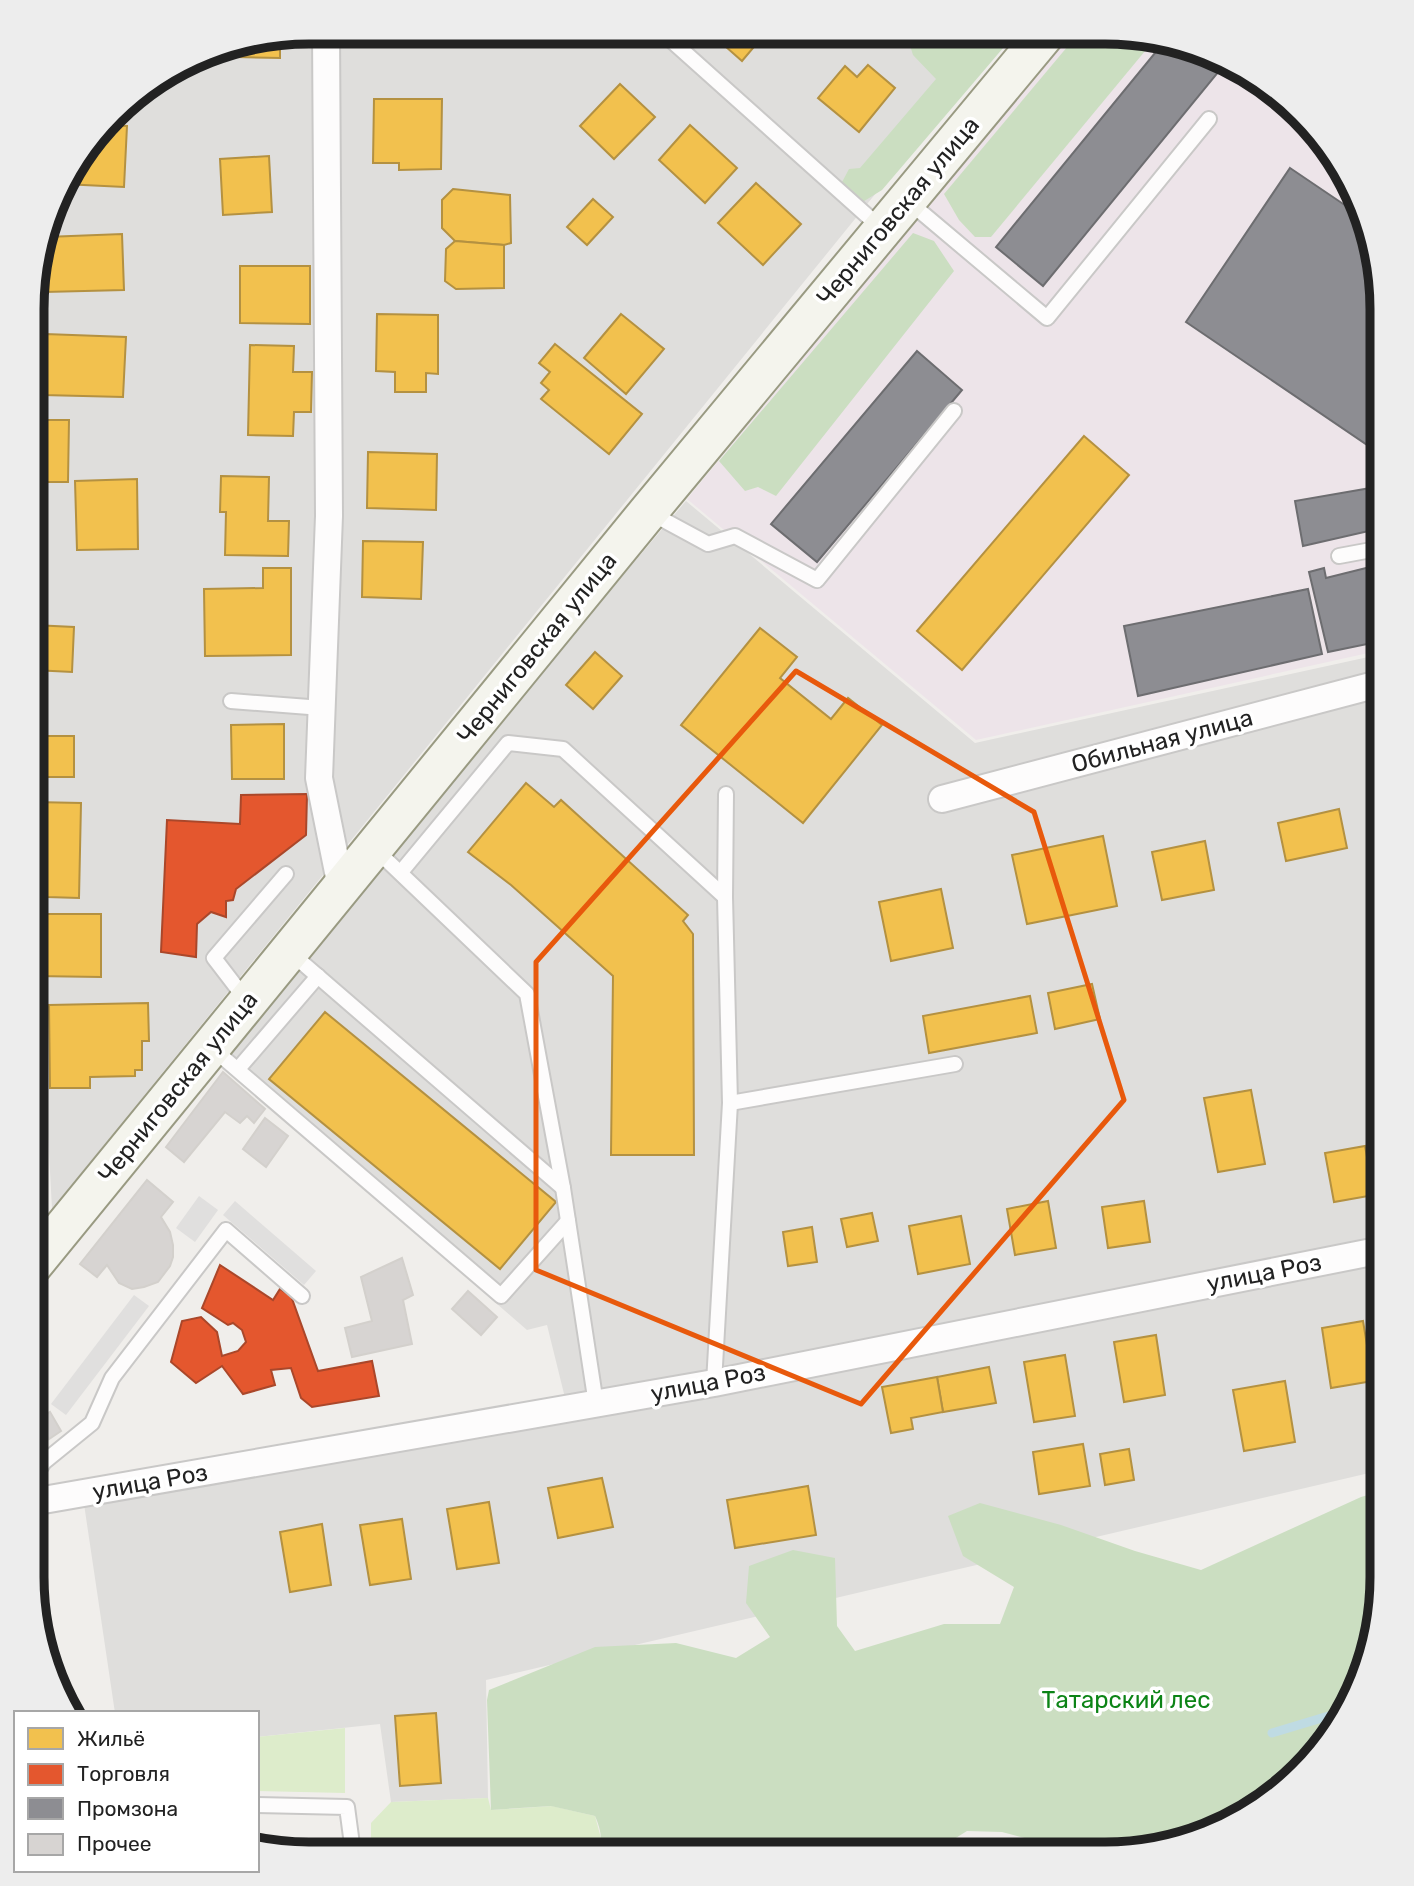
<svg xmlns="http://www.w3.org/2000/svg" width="1414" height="1886" font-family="Rubik,sans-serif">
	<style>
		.residential { fill: #dfdedc }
		.industrial { fill: #ede4e9 }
		.grass { fill: #ddeccb }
		.forest { fill: #cbdec1 }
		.parking { fill: #e0dfde }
		.homes { fill: #f2c14e; stroke: #b49141; stroke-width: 2 }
		.shops { fill: #e4572e; stroke: #aa472a; stroke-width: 2 }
		.industry { fill: #8d8d92; stroke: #6d6d70; stroke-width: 2 }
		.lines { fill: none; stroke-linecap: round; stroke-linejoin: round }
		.stream { stroke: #bfdbe3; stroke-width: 9 }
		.building { fill: #d7d4d2; stroke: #d3d0cc; stroke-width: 2 }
		.lane-casing { stroke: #c9c8c7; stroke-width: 18 }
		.street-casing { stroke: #c9c8c7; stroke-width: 30 }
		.secondary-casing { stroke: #999a82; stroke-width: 42 }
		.lane { stroke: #fdfcfc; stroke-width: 14 }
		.street { stroke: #fdfcfc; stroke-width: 26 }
		.secondary { stroke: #f4f4ed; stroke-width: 38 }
		.marked { fill: none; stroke: #e8590c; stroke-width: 5; stroke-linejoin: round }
		.labels { text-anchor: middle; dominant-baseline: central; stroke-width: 7; stroke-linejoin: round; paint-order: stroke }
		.street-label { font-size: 24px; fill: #222; stroke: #fff }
		.park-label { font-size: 24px; fill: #0c8416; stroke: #fff }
		.rim { fill: none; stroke: #222; stroke-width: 9 }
	</style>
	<rect width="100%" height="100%" fill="#f0eeeb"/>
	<!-- residential -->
	<g class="residential">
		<path d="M309,32l696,2 -953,1175 -6,-113 1,-108 -14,-1 1,-715 34,-101 58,-71 93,-54z"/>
		<path d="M686,501l289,242 407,-89v816l-896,210 2,118 -97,4 -11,-78 -123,13v-24h-142l-31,-209 486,-86 -23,-93 -20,5 -313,-272z"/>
		<path d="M1088,1842v12h-101l9,-4z"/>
	</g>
	<!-- industrial -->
	<path class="industrial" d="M1071,34h71l117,45 55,47 40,60 28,123v341l-406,90 -289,-241z"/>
	<!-- grass -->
	<g class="grass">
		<path d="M56,1681l29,32h-16l-9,-13z"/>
		<path d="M345,1728v65l-88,-2v-54z"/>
		<path d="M488,1798l3,12 61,-4 43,10 7,26 -4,11 -227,-1v-29l20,-21z"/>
	</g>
	<!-- forest -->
	<g class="forest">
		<path d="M906,33l109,1 -133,156 -21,13 -20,-19 8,-15 11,-1 76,-89 -23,-24z"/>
		<path d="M1078,34h64l13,5 -164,198h-16l-16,-17 -15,-26z"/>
		<path d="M913,233l21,8 20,30 -178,225 -18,-9 -13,4 -26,-30z"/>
		<path d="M1382,1491v105l-14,71 -33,64 -47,55 -60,40 -123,28h-19l-84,-22 -35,-1 -37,23 -332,-1c5,-14 3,-23 -3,-37l-44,-10 -60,4 -4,-110 2,-10 106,-43 81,-4 60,15 34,-21 -24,-34 3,-37 44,-16 42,8 2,68 18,25 89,-27h56l14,-37 -51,-31 -15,-40 32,-13 81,22 74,26 66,19 160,-73z"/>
	</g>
	<!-- parking -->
	<g class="parking">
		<path d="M199,1196l19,14 -23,32 -19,-14z"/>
		<path d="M235,1201l81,70 -12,14 -81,-70z"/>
		<path d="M134,1295l15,11 -83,109 -15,-11z"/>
	</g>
	<!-- homes -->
	<g class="homes">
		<path d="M373,32h71v7l-72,-3z"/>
		<path d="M705,33h16l-6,7z"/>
		<path d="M738,33h23l3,2 -22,26 -16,-14z"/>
		<path d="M280,36v22l-43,-1 1,-14z"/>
		<path d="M868,65l27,23 -36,44 -41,-34 27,-32 12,11z"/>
		<path d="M620,84l35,33 -41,42 -34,-33z"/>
		<path d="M374,99h68l-1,70 -42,1v-7h-26z"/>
		<path d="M106,125l21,1 -3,61 -60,-3 4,-13z"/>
		<path d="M690,125l47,43 -32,35 -46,-43z"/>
		<path d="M269,156l3,56 -49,3 -3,-56z"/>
		<path d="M756,183l45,41 -38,41 -45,-42z"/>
		<path d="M453,189l57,6 1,48 -7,2 -49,-4 -13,-13v-28z"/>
		<path d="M593,199l20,18 -26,28 -20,-18z"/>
		<path d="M122,234l2,56 -79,2 -1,-48 2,-7z"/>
		<path d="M455,241l49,4v43l-48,1 -11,-8 1,-32z"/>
		<path d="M240,266h70v58l-70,-1z"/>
		<path d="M377,314l61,1v59l-12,-1v19h-31v-20l-19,-1z"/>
		<path d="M621,314l43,35 -38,45 -42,-36z"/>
		<path d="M45,334l81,3 -3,60 -80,-2z"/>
		<path d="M555,344l87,70 -33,40 -68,-55 8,-9 -8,-7 9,-11 -11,-9z"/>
		<path d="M250,345l44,1 -1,26h19l-1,40h-17l-1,24 -45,-1z"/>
		<path d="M34,420h35l-1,62h-34z"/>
		<path d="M1084,436l45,39 -167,195 -45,-39z"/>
		<path d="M368,452l69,2 -1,56 -69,-2z"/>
		<path d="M221,476l48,1 -1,44h21l-1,35 -63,-1 1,-43h-6z"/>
		<path d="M137,479l1,70 -61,1 -2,-69z"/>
		<path d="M363,541l60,1 -2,57 -59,-2z"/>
		<path d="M263,568h28v87l-86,1 -1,-67 59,-1z"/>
		<path d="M33,625l41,2 -2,45 -39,-2z"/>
		<path d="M760,628l37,29 -17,21 51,41 17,-21 34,27 -79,98 -122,-98z"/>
		<path d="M595,652l27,24 -29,33 -27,-24z"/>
		<path d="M284,724v55h-52l-1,-54z"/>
		<rect x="33" y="736" width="41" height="41"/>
		<path d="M526,783l28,24 7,-7 127,115 -5,6 10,13 1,221h-83l2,-179 -102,-91 -43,-33z"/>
		<path d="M34,802l47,1 -2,95 -32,-1v-14l-14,-1v-22h13l1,-31 -14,-1z"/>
		<path d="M1339,809l8,39 -61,13 -8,-38z"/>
		<path d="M1103,836l14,70 -90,18 -15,-69z"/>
		<path d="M1205,841l9,49 -52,10 -10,-48z"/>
		<path d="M941,889l12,59 -62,13 -12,-59z"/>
		<path d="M34,914h67v63l-67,-1z"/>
		<path d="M1092,984l8,35 -45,10 -7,-36z"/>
		<path d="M1030,996l7,37 -108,20 -6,-37z"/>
		<path d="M148,1003l1,38h-7v29h-7v6l-45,1v11h-40l-1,-83z"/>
		<path d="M325,1012l231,190 -56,67 -231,-190z"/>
		<path d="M1251,1090l14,74 -47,8 -14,-74z"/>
		<path d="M1365,1146l9,49 -40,7 -9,-49z"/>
		<path d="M1048,1201l8,47 -41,7 -8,-46z"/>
		<path d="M1144,1201l6,41 -42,6 -6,-41z"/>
		<path d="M872,1213l6,28 -31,6 -6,-28z"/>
		<path d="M961,1216l9,48 -52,10 -9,-48z"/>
		<path d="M812,1227l5,35 -29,4 -5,-34z"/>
		<path d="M1363,1321l10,60 -42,7 -9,-60z"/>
		<path d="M1156,1335l9,60 -41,7 -10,-60z"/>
		<path d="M1065,1355l10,61 -41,6 -10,-60z"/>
		<path d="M989,1367l7,36 -53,9 -6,-35z"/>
		<path d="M937,1377l6,35 -32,6 2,11 -22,4 -9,-46z"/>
		<path d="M1285,1381l10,61 -51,9 -11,-61z"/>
		<path d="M1083,1444l7,42 -51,8 -6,-42z"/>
		<path d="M1129,1449l5,31 -29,5 -5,-31z"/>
		<path d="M602,1478l11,49 -55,11 -10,-50z"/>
		<path d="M808,1486l8,49 -81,13 -8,-48z"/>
		<path d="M489,1502l10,61 -42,6 -10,-60z"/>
		<path d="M402,1519l9,60 -41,6 -10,-60z"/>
		<path d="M322,1524l9,61 -41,7 -10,-60z"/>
		<path d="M436,1713l5,70 -41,3 -5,-70z"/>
	</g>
	<!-- shops -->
	<g class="shops">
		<path d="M307,794l-1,41 -70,54 -3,11 -7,1v16l-15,-5 -14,12 -1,33 -35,-5 6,-132 73,4 1,-29z"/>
		<path d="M220,1265l53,35 7,-11 11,7 27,75 54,-10 7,35 -67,11 -11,-9 -10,-30 -20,2 4,15 -32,9 -21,-28 -26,17 -25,-21 11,-41 19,-4 16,15 5,24 16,-5 8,-9 -4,-12 -9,-7 -5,2 -26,-17z"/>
	</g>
	<!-- industry -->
	<g class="industry">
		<path d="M1164,42l60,23 -181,221 -47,-39z"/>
		<path d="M1290,168l71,48 21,93v146l-196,-133z"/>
		<path d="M917,351l45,39 -145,172 -46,-38z"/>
		<path d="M1382,486v42l-79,18 -8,-45z"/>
		<path d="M1382,564v77l-54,11 -19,-80 15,-4 2,10z"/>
		<path d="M1308,589l14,65 -184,42 -14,-70z"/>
	</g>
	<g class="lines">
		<!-- stream -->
		<path class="stream" d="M1272,1733l73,-22"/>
	</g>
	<!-- building -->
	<g class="building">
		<path d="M33,994l8,1 -3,176h-6z"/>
		<path d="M223,1072l42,37 -11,14 -7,-7 -7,7 -15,-11 -41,50 -18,-15z"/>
		<path d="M265,1118l23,18 -22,31 -23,-18z"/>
		<path d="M147,1180l26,22 -12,15 9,15 3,13v12l-3,9 -12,16 -14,5 -12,2 -13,-6 -12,-18 -10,12 -17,-13z"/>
		<path d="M402,1258l11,37 -10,5 9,44 -60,13 -7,-29 27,-7 -11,-44z"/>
		<path d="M468,1291l29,26 -16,18 -29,-26z"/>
		<path d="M50,1412l11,19 -12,8 -12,-19z"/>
		<path d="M257,1841l72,2 -1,9h-55l-16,-6z"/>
	</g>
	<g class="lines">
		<!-- lane casing -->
		<g class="lane-casing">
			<g id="lane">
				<path d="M663,33l219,196"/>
				<path d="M908,201l139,117 162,-199"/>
				<path d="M649,512l59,32 27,-8 82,44 137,-169"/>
				<path d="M1339,556l43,-8"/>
				<path d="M231,701l91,7"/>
				<path d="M375,849l152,145 36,194 33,216"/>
				<path d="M401,872l107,-129 55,6 162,148"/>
				<path d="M291,953l272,235"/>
				<path d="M247,1001l-33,-43 72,-84"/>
				<path d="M212,1048l289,248 67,-75"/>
				<path d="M238,1069l80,-93"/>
				<path d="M730,1103l225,-39"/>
				<path d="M714,1383l16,-280 -5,-206 1,-103"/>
				<path d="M32,1480l12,-18 48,-39 20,-45 114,-148 76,66"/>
				<path d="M257,1805l90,2 6,45"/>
			</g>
		</g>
		<!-- street casing -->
		<g class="street-casing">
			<g id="street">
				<path d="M326,32l3,484 -10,262 22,109"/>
				<path d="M942,799l440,-116"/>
				<path d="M32,1502l682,-119 668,-133"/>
			</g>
		</g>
		<!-- secondary casing -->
		<g class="secondary-casing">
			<path id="secondary" d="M32,1266l616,-754 397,-478"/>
		</g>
		<!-- lane -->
		<use href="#lane" class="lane"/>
		<!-- street -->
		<use href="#street" class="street"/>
		<!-- secondary -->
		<use href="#secondary" class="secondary"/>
	</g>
	<!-- marked area -->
	<path class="marked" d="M796,671l238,141 90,288 -263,304 -325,-134v-308z"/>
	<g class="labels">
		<!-- street labels -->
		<g class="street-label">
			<text transform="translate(898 211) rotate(-50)">Черниговская улица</text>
			<text transform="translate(537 648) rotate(-51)">Черниговская улица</text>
			<text transform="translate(1162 741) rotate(-15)">Обильная улица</text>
			<text transform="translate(178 1087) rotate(-51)">Черниговская улица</text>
			<text transform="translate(1264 1273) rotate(-11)">улица Роз</text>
			<text transform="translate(708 1383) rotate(-11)">улица Роз</text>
			<text transform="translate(150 1482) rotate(-10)">улица Роз</text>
		</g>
		<!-- park labels -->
		<g class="park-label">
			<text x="1126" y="1700">Татарский лес</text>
		</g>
	</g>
	<!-- crop -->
	<path d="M0 0H1414V1886H0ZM309 44H1105A265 265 0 0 1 1370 309V1577A265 265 0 0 1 1105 1842H309A265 265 0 0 1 44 1577V309A265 265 0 0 1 309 44Z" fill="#ededed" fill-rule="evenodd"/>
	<path class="rim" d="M309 44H1105A265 265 0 0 1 1370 309V1577A265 265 0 0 1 1105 1842H309A265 265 0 0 1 44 1577V309A265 265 0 0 1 309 44Z"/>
	<!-- legend -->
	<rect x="14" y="1711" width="245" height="161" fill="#ffffff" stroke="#a7a7a7" stroke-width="2"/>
	<rect x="28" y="1728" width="35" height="21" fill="#f2c14e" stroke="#a7a7a7" stroke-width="2"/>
	<text x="77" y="1746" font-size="21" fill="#222222">Жильё</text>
	<rect x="28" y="1764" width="35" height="21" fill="#e4572e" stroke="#a7a7a7" stroke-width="2"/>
	<text x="77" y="1781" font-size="21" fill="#222222">Торговля</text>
	<rect x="28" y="1798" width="35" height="21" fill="#8d8d92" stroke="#a7a7a7" stroke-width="2"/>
	<text x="77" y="1816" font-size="21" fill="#222222">Промзона</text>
	<rect x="28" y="1834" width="35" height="21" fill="#d7d4d2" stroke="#a7a7a7" stroke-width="2"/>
	<text x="77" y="1851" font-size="21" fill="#222222">Прочее</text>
</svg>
